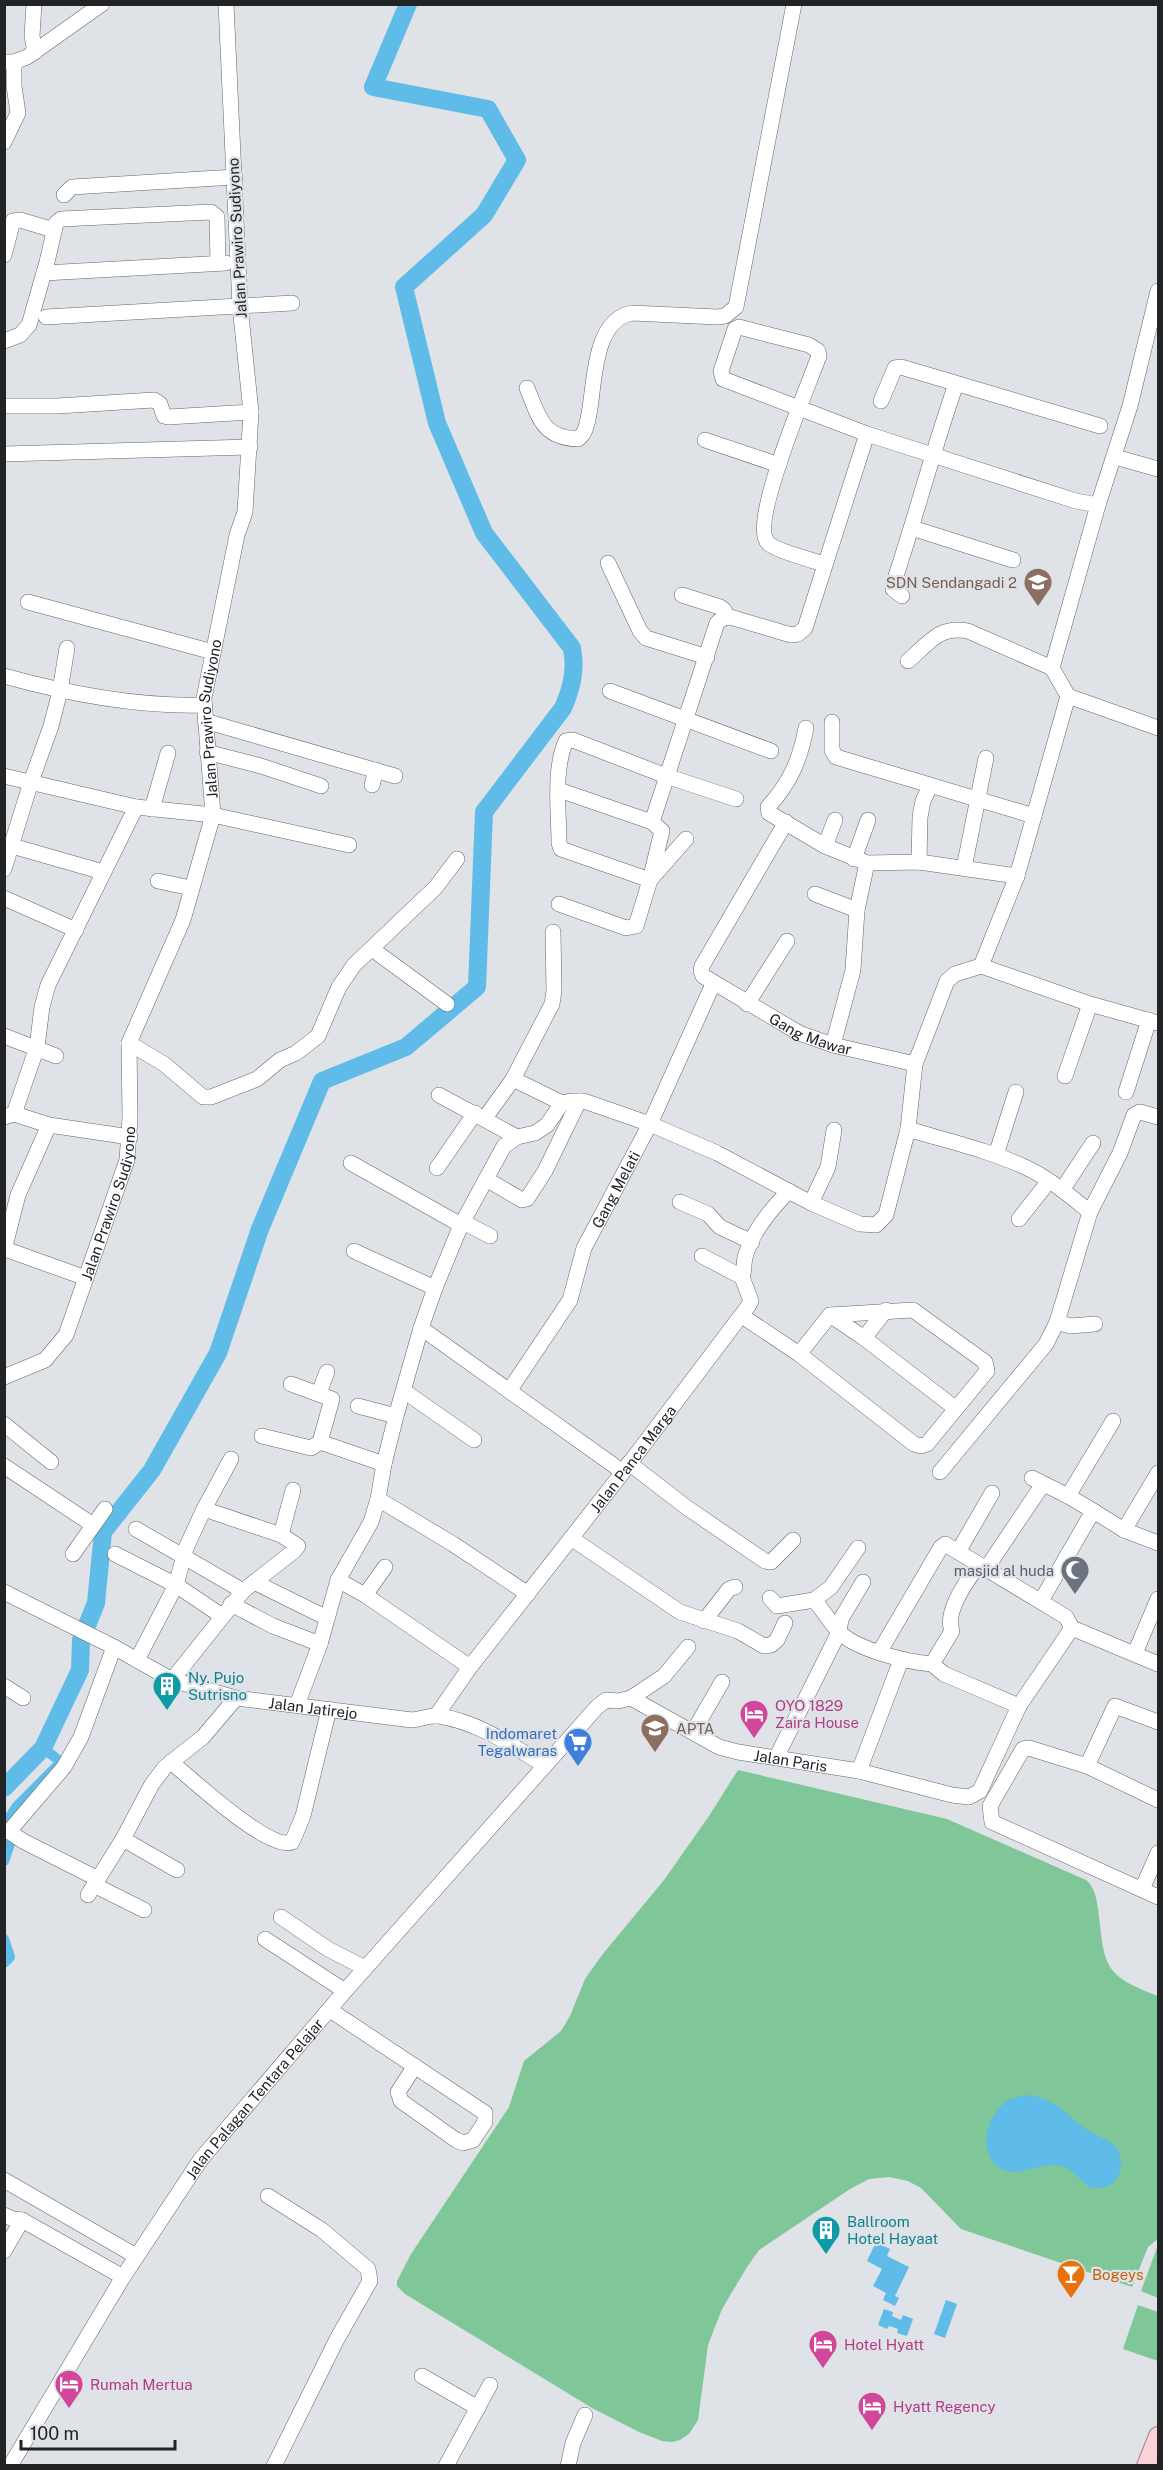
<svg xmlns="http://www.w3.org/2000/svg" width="1163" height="2470" font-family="'Public Sans',sans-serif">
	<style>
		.green { fill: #7fc699 }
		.water { fill: #5fbbe7 }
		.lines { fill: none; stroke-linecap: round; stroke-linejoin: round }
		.canal { stroke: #5fbbe7; stroke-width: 10 }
		.river { stroke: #5fbbe7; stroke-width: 18 }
		.minor-casing { stroke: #636669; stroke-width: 16 }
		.major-casing { stroke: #ae8088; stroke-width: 20 }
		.minor { stroke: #fff; stroke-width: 15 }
		.major { stroke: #fcd1d8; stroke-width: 18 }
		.labels { text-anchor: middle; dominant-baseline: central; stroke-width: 4.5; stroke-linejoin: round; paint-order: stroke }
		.street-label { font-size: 15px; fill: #222325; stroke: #dfe2e6 }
		.education-label { font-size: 15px; fill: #785e54; stroke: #dfe2e6; text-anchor: end }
		.worship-label { font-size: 15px; fill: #5b616d; stroke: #dfe2e6; text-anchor: end }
		.culture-label { font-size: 15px; fill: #0d838f; stroke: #dfe2e6; text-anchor: start }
		.hotel-label { font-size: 15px; fill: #b23c85; stroke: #dfe2e6; text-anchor: start }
		.shop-label { font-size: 15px; fill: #366cbe; stroke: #dfe2e6; text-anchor: end }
		.food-label { font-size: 15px; fill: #c56008; stroke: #dfe2e6; text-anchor: start }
	</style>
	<rect width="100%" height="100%" fill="#dfe2e6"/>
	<!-- green -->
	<g class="green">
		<path d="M738,1770l209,49 139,61c9,8 10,17 12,29 7,57 4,66 60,87v243l-10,8 -16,40 -171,-58 -40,-41 -13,-7 -19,-4 -20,2 -19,10 -91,61 -12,17 -25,42 -14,36 -10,75 -9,14 -9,6 -8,2 -10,-1 -23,-9 -47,-24 -187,-114 -8,-8v-5l14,-27 98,-147 15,-46 37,-30 9,-15 15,-37 17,-24 62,-75 45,-64z"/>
		<path d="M1158,2245v53l-17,-7z"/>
		<path d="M1138,2305l20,7v49l-35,-12z"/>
	</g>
	<!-- water -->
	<g class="water">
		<path d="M1029,2095c28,5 37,19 58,35 8,5 17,8 25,13 15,11 11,41 -9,45 -4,0 -10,-1 -14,-1 -7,-5 -13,-14 -21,-18 -22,-14 -51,15 -71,-3 -20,-18 -9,-51 10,-65 6,-4 15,-5 22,-6z"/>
		<path d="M876,2242l14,7 -3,7 22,11 -14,29 4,2 -4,8 -12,-6 3,-7 -13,-7 9,-17 -15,-8z"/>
		<path d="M946,2300l11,4 -12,34 -11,-4z"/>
		<path d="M884,2309l9,3 -1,4 9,4 2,-5 10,4 -6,17 -10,-3 1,-4 -9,-3 -2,3 -9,-4z"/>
	</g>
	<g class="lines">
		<!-- canal -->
		<g class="canal">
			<path d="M4,1826l13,-20 44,-44 -18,-14"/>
			<path d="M4,1861l6,-17 -5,-16"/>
			<path d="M4,1939l6,18 -6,6"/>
		</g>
		<!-- river -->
		<path class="river" d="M4,1788l39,-40 37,-78 1,-30 15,-37 7,-71 49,-62 66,-117 42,-124 62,-148 84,-34 71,-60 7,-175 79,-104c9,-21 13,-38 9,-60l-88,-115 -47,-110 -33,-136 80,-72 33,-55 -29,-51 -115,-22 35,-83"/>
		<!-- minor casing -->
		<g class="minor-casing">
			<g id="minor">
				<path d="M34,4l-2,32 3,16"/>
				<path d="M4,62h10l13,-5 75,-53"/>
				<path d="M4,142l14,-29 -4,-27v-24"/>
				<path d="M64,195l8,-8 163,-10"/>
				<path d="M4,255l9,-34 7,-1 34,10"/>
				<path d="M44,273l182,-10"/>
				<path d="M46,317l246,-14"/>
				<path d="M4,341l16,-6 9,-10 18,-63 9,-39 5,-4 150,-7 6,5 1,46"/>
				<path d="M527,388c12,29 15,50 51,51 8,-6 9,-15 11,-25 6,-31 4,-94 43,-101l85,4 8,-1 11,-9 58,-303"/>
				<path d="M881,401l14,-33 6,-1 199,59"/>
				<path d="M4,406h53l97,-6 6,4 4,12 4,1 83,-5"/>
				<path d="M705,440l74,25"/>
				<path d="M4,454l246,-7"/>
				<path d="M1115,457l43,12"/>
				<path d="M912,528l101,32"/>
				<path d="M608,563l32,68 6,7 61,19"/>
				<path d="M824,564c-10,-3 -50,-14 -56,-21 -19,-20 41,-159 51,-187l-1,-5 -9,-6 -70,-18 -4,2 -14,42 2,8 144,55"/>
				<path d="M682,595l38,12 4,3 3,7"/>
				<path d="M902,596l-9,-7 1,-7c22,-66 39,-132 62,-198"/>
				<path d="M28,602l185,50"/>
				<path d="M908,661c20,-17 31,-36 60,-30l84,37"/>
				<path d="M4,676c65,18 133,31 200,29"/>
				<path d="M610,691l161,60"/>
				<path d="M1068,696l-16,-28 46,-163 32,-99 28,-115"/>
				<path d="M1068,696l90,32"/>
				<path d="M205,721l190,55"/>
				<path d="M832,722v28l4,7 198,59"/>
				<path d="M806,728c-6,32 -16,55 -38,79l1,6 56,33 42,17 52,-1 98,14"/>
				<path d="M207,752l54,14 60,20"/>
				<path d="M4,776l132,31"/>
				<path d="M372,785l4,-15"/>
				<path d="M559,790l93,32"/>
				<path d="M152,809l16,-56"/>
				<path id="s1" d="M786,822l-84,144 -1,5 2,5 96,57 34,12 82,19"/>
				<path d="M686,839l-36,41 -89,-31 -2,-6c0,-32 -6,-73 7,-102l7,-1 93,36 70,23"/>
				<path d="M12,846l91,26"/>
				<path d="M825,846l10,-26"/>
				<path d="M854,859l14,-39"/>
				<path d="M919,862l1,-45 3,-16 7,-15"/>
				<path d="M964,868l22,-110"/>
				<path d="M4,869l27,-87 20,-56 9,-35 7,-43"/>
				<path d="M158,881l33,7"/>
				<path d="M815,894l42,16"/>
				<path d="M4,898l72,32"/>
				<path d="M559,904l67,24 10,-2 14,-46 12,-49 -10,-9 65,-199 6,-5 7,-1 61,18 7,-1 7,-6 62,-194 209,67 22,4"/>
				<path d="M372,949l75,55"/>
				<path d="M981,966l109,38 68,19"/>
				<path d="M747,1004l40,-63"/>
				<path d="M4,1036l52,20"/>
				<path d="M129,1043l35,21 39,33h8l46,-18 23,-19 16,-7 22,-17 21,-49 15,-22 82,-78 21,-28"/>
				<path d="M833,1045l20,-75 4,-60 10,-47"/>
				<path d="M1065,1076l25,-72"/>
				<path d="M513,1079l49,24"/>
				<path d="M1126,1092l23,-72"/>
				<path d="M439,1095l78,42"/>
				<path d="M14,1114l35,11 81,12"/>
				<path d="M4,1117l10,-3 23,-67 5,-40 6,-22 88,-178 77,8 136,30"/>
				<path d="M485,1118l28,-39 39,-75 2,-13 -1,-59"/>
				<path d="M908,1129c39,12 80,21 117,38 24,11 45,29 65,45"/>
				<path d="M996,1155l20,-63"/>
				<path d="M351,1163l110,62"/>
				<path d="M437,1168l38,-55"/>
				<path d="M486,1179l36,21 5,-1 18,-28 34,-70"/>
				<path d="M1062,1190l31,-47"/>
				<path d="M680,1202l28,12 12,13 32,15"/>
				<path d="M811,1203l17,-36 6,-37"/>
				<path d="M1019,1219l30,-38"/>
				<path d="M463,1222l27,14"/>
				<path d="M5,1249l81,29"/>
				<path d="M4,1250l14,-55 31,-70"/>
				<path d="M354,1251l81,37"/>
				<path d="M702,1256l40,21"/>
				<path d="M830,1315l34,23 91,70"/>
				<path d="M742,1316l57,38 115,90 7,2 6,-2 60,-73 -2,-9 -72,-52 -83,5 -31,39"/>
				<path d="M1057,1322l13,4 25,-2"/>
				<path d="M421,1328l202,144"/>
				<path d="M864,1338l22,-28"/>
				<path id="s2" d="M4,1377l41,-17 21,-25 61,-175 3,-42 -1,-75 54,-123 30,-105 -9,-117 33,-163 8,-23 6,-100 -11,-106 -14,-302"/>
				<path d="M404,1391l70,49"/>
				<path id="s3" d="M509,1391l61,-91 14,-52 66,-124 63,-140"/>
				<path d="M319,1393l8,-21"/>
				<path d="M358,1406l38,10"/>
				<path d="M4,1424l47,38"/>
				<path d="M262,1436l49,12 9,-6 12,-43 -41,-15"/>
				<path d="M320,1442l64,22"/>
				<path d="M629,1463l57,44 79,54 6,1 22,-22"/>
				<path d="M4,1466l89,59"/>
				<path d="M940,1472l106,-128 11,-22 33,-110 30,-59 14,-38 6,-3 18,5"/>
				<path d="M1032,1478l36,18 27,16"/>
				<path d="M1068,1496l45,-75"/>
				<path d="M378,1499l75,45 75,50"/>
				<path d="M136,1529l107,62"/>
				<path d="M1124,1530l34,-57"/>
				<path d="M281,1535l12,-45"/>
				<path d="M571,1538l109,74 58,19 26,15 7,-1 6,-5 8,-17"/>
				<path d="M945,1544l121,73 6,11"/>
				<path d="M958,1552l34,-59"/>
				<path d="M73,1554l32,-45"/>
				<path d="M115,1554l61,31 46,31"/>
				<path d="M978,1565c-11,16 -34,47 -26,66l-20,33 12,10 75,32"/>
				<path d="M986,1569l57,-85"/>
				<path d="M338,1580l27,15 105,72"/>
				<path d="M254,1582l73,36"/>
				<path id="s4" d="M4,1592l110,55 58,33 64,18 176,22c9,-1 19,-5 27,-4 39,6 72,29 105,49"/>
				<path d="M365,1595l20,-28"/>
				<path d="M770,1598l7,8 37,-6c9,10 17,24 26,33 19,17 66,29 92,31"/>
				<path d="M814,1600l17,-13 27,-39"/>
				<path d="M1041,1601l48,-83 6,-6 29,18 34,13"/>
				<path d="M231,1604l42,22 47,18"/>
				<path d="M704,1621l25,-32 6,-2"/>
				<path d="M1072,1628l86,36"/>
				<path d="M880,1651l61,-104"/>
				<path d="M1135,1653l23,-54"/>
				<path d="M137,1660l39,-75 10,-37 18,-39"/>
				<path d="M172,1680l71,-89 51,-40 4,-5 -17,-11 -77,-26 27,-50"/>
				<path d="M4,1686l19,12"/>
				<path d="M631,1698l33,-22 24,-29"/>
				<path d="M297,1705l23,-61 18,-64 33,-58 7,-23 6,-35 12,-48 25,-88 14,-40 26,-63 43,-79 13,-9 18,-4 12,-8 15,-22 9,-2h13l66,23 67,29 94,50 49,21 16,1 10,-10 22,-86 7,-65 32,-83 8,-7 26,-8 36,-90 51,-180"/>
				<path id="s5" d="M436,1716l34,-49 153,-195 126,-167 2,-4 -9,-24c3,-8 1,-15 4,-23 7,-23 26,-46 43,-63"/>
				<path d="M693,1732l29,-50"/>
				<path d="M776,1758l63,-126 2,-13 22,-37"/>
				<path d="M171,1762c21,17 97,89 121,80l11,-26 26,-107"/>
				<path d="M1087,1766l28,-60 43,16"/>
				<path d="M859,1771l42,-111"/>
				<path d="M1158,1800l-71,-34 -58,-18 -6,1 -33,57 2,16 166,75"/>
				<path d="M123,1839l54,31"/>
				<path d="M98,1879l-75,-38 -12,-8v-4l53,-62 17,-30 33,-90"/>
				<path d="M94,1885l50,25"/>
				<path d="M1142,1889l16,-36"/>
				<path d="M88,1895l35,-56 29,-55 13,-17 38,-30 33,-39"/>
				<path d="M281,1917l47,32 37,19"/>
				<path d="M265,1939l80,52"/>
				<path d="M330,2010l155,103v9l-12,18 -10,3 -7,-3 -55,-39 -3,-9 17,-26"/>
				<path d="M4,2180l132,76"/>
				<path d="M268,2196l54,34 46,39 2,12 -33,58 -63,127"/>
				<path d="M4,2215l9,4 9,1 101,57"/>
				<path d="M4,2251l18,-31"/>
				<path d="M422,2376l56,32"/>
				<path id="s6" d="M10,2466l113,-189 78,-118 144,-168 252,-284 9,-7 12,1 13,-3 88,49 19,5 121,19 93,24 17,2 11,-6 39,-85 53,-78"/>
				<path d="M446,2466l44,-81"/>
				<path d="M568,2466l5,-23 12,-28"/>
			</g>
		</g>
		<!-- major casing -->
		<g class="major-casing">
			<path id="major" d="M1146,2466l12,-30"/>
		</g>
		<!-- minor -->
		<use href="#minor" class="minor"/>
		<!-- major -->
		<use href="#major" class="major"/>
	</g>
	<!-- icons -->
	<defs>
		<g id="school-pin" transform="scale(1.5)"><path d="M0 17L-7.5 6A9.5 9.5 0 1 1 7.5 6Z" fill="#8d6e63" stroke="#dfe2e6"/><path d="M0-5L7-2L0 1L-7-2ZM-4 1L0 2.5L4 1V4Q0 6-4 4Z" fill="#fff"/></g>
		<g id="mosque-pin" transform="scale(1.5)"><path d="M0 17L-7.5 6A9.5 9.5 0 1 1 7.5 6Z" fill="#6b7280" stroke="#dfe2e6"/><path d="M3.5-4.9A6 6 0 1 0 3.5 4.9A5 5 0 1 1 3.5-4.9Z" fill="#fff"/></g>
		<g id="building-pin" transform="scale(1.5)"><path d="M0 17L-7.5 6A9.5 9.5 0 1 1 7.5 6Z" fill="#0f9aa8" stroke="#dfe2e6"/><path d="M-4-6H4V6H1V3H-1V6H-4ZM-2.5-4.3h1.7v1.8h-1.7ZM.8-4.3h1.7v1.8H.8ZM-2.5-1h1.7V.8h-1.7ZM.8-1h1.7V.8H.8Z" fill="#fff"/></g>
		<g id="hotel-pin" transform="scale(1.5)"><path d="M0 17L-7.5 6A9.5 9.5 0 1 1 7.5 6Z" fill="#d1479c" stroke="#dfe2e6"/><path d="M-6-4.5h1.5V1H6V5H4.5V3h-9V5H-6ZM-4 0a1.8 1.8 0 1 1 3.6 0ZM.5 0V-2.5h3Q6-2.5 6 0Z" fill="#fff"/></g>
		<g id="university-pin" transform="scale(1.5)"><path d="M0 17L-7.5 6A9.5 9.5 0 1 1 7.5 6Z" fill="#8d6e63" stroke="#dfe2e6"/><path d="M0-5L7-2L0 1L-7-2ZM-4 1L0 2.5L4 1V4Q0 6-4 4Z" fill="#fff"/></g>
		<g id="supermarket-pin" transform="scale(1.5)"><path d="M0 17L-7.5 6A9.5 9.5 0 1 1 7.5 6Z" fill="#3f7fe0" stroke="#dfe2e6"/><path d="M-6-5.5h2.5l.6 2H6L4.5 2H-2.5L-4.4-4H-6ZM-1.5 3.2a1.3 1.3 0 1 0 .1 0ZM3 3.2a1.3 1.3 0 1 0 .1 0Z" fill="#fff"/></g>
		<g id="bar-pin" transform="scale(1.5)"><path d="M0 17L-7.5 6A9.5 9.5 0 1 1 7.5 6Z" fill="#e8710a" stroke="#dfe2e6"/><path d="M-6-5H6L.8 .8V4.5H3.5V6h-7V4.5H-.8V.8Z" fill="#fff"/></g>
	</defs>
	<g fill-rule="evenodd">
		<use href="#school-pin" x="1038" y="582"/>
		<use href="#mosque-pin" x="1075" y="1570"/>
		<use href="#building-pin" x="167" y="1686"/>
		<use href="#hotel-pin" x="754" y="1714"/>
		<use href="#university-pin" x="655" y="1728"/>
		<use href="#supermarket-pin" x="578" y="1742"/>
		<use href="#building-pin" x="826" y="2230"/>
		<use href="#bar-pin" x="1071" y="2274"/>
		<use href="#hotel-pin" x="823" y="2344"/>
		<use href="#hotel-pin" x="69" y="2384"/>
		<use href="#hotel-pin" x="872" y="2406"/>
	</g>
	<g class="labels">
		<!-- street labels -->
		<g class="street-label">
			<text transform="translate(237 238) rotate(-93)">Jalan Prawiro Sudiyono</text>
			<text stroke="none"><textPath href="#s2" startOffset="720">Jalan Prawiro Sudiyono</textPath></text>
			<text stroke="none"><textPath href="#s1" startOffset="300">Gang Mawar</textPath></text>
			<text stroke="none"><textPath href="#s3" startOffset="230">Gang Melati</textPath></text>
			<text stroke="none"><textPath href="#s2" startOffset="216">Jalan Prawiro Sudiyono</textPath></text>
			<text stroke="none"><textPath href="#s5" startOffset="324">Jalan Panca Marga</textPath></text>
			<text stroke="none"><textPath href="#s4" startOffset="334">Jalan Jatirejo</textPath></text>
			<text stroke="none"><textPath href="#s6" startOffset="1173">Jalan Paris</textPath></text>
			<text stroke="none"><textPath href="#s6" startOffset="442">Jalan Palagan Tentara Pelajar</textPath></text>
		</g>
		<!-- education labels -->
		<g class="education-label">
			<text x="1017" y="582">SDN Sendangadi 2</text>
			<text x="676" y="1728" text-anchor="start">APTA</text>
		</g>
		<!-- worship labels -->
		<g class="worship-label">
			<text x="1054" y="1570">masjid al huda</text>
		</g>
		<!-- culture labels -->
		<g class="culture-label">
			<text x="188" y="1677">Ny. Pujo<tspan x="188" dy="17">Sutrisno</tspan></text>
			<text x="847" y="2221">Ballroom<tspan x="847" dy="17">Hotel Hayaat</tspan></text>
		</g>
		<!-- hotel labels -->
		<g class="hotel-label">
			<text x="775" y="1705">OYO 1829<tspan x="775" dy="17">Zaira House</tspan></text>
			<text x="844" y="2344">Hotel Hyatt</text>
			<text x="90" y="2384">Rumah Mertua</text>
			<text x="893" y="2406">Hyatt Regency</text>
		</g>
		<!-- shop labels -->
		<g class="shop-label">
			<text x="557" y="1733">Indomaret<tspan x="557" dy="17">Tegalwaras</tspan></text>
		</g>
		<!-- food labels -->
		<g class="food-label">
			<text x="1092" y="2274">Bogeys</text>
		</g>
	</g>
	<!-- border -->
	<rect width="1163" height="2470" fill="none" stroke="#222325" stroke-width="12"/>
	<!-- scale -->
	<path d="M21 2440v9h154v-9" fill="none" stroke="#222325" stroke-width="3"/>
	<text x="30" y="2440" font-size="18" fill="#222325" stroke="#dfe2e6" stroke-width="4.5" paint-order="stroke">100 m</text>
</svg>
